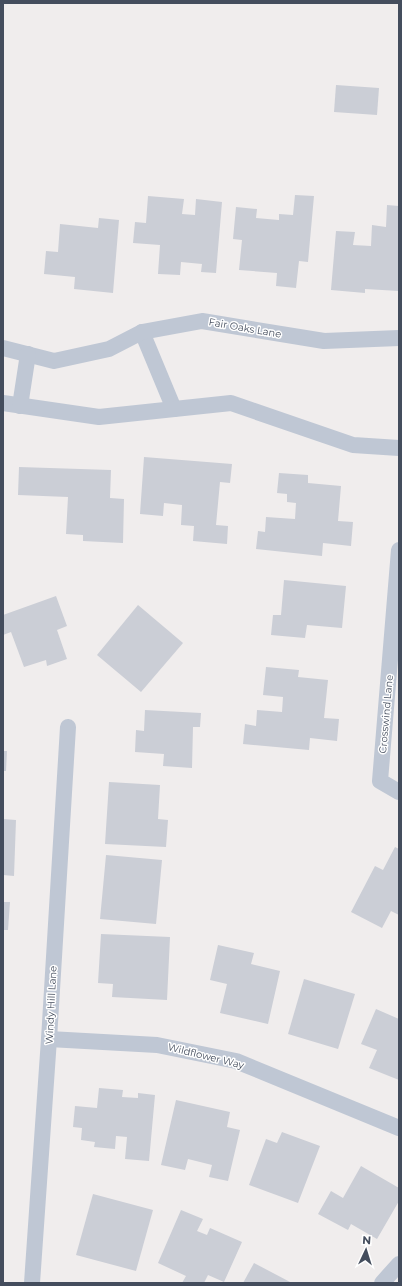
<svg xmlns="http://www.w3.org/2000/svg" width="402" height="1286" font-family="Montserrat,sans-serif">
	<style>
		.building { fill: #cbced6 }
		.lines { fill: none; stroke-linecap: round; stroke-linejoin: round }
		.minor { stroke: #bfc7d4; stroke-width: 16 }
		.labels { text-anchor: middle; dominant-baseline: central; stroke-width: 3; stroke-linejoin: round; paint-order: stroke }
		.street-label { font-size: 10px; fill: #444d5d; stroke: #fff }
	</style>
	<rect width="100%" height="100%" fill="#f0eded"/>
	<!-- building -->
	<g class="building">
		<path d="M336,85l43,3 -2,27 -43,-3z"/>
		<path d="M295,195l19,1 -6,66 -9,-1 -3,27 -20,-2 1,-13 -38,-3 3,-30 -9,-1 3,-32 21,2 -1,9 23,2v-6l14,1z"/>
		<path d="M148,196l36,3 -2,15 13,1 1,-16 26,3 -6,71 -15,-1 1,-8 -21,-2 -1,13 -22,-1 2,-29 -27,-2 2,-21 11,1z"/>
		<path d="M387,205l12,1v85l-34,-2v4l-34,-3 5,-59 19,1 -2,13 18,1 1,-21 14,2z"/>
		<path d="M99,218l20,2 -6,73 -39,-4 1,-12 -31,-3 2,-23 12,1 2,-28 38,4z"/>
		<path d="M144,457l88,7 -2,19 -10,-1 -4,43 12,1 -1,18 -34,-3 1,-15 -13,-1 1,-20 -18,-2 -1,13 -23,-2z"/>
		<path d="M19,467l92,3 -1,28 14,1 -1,44 -40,-2v-6l-17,-1 2,-37 -50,-2z"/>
		<path d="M279,473l29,2v8l33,3 -3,35 15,1 -2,24 -28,-3 -1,13 -66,-7 2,-18 7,1 1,-15 29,2 1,-16 -9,-1v-8l-10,-1z"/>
		<path d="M284,580l62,6 -4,42 -35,-3 -2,13 -34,-3 2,-20h8z"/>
		<path d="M56,596l11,30 -10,4 10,29 -20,7 -1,-6 -22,7 -13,-35 -8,3v-20z"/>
		<path d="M138,605l45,38 -42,49 -44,-37z"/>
		<path d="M266,667l33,3 -1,7 30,3 -4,38 15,1 -2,22 -27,-3 -1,12 -66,-6 2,-20 11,2 1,-16 25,2 1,-15 -20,-2z"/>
		<path d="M145,710l56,3 -1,14h-7l-1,41 -29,-2 1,-12 -29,-2 1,-22 8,1z"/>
		<path d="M3,751h4l-1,20h-3z"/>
		<path d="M109,782l51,3 -2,34 10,1 -2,27 -61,-3z"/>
		<path d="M3,819l13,1 -2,56 -11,-1z"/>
		<path d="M395,847l4,2v66l-8,-4 -9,17 -31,-16 24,-46 8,4z"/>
		<path d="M106,855l56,5 -6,64 -56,-5z"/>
		<path d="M3,902h7l-2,28h-5z"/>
		<path d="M101,934l69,3 -3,63 -55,-3 1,-13 -15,-1z"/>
		<path d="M218,945l36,8 -3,11 29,7 -12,53 -48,-11 7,-29 -17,-4z"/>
		<path d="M304,979l51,15 -17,55 -50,-15z"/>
		<path d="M376,1009l23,10v61l-30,-12 8,-18 -16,-6z"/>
		<path d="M99,1088l24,2 -1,7 16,1v-5l17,2 -6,66 -24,-2 2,-22 -11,-1 -1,13 -21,-2 1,-5 -14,-2 1,-12 -9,-1 2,-21 22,2z"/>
		<path d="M176,1100l54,12 -3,15 13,3 -12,51 -19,-4 3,-12 -24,-6 -3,11 -24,-5z"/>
		<path d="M282,1132l38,14 -22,57 -49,-18 17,-46 11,4z"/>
		<path d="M361,1166l38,22v13l-22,38 -26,-15 -3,6 -30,-16 13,-23 12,7z"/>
		<path d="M93,1194l60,16 -17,61 -60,-16z"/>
		<path d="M181,1210l22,9 -6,12 10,4 3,-7 32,14 -18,40 -16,-7 -4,8h-22l4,-7 -28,-13z"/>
		<path d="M254,1263l38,20h-49z"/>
	</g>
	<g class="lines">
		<!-- minor -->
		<g class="minor">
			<path d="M142,332l32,77"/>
			<path d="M3,348l51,13 55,-12 33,-17 60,-11 122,20 75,-3"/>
			<path d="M3,403l96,14 132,-14 122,42 46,3"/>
			<path d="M20,406l8,-52"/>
			<path d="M399,550l-19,231 19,11"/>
			<path d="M49,1039l108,6 79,16 163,67"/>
			<path d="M32,1283l17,-244 19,-312"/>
			<path d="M382,1283l17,-19"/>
		</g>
	</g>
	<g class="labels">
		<!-- street labels -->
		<g class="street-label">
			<text transform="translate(245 328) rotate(10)">Fair Oaks Lane</text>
			<text transform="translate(386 714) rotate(-85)">Crosswind Lane</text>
			<text transform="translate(51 1005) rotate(-87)">Windy Hill Lane</text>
			<text transform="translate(206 1056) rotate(14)">Wildflower Way</text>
		</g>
	</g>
	<!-- border -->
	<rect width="402" height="1286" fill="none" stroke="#444d5d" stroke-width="8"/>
	<!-- north arrow -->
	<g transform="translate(366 1250) rotate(4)" stroke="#ffffff" stroke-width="3" paint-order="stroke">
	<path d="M0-3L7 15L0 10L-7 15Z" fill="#444d5d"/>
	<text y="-6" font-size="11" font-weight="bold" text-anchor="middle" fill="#444d5d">N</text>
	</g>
</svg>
